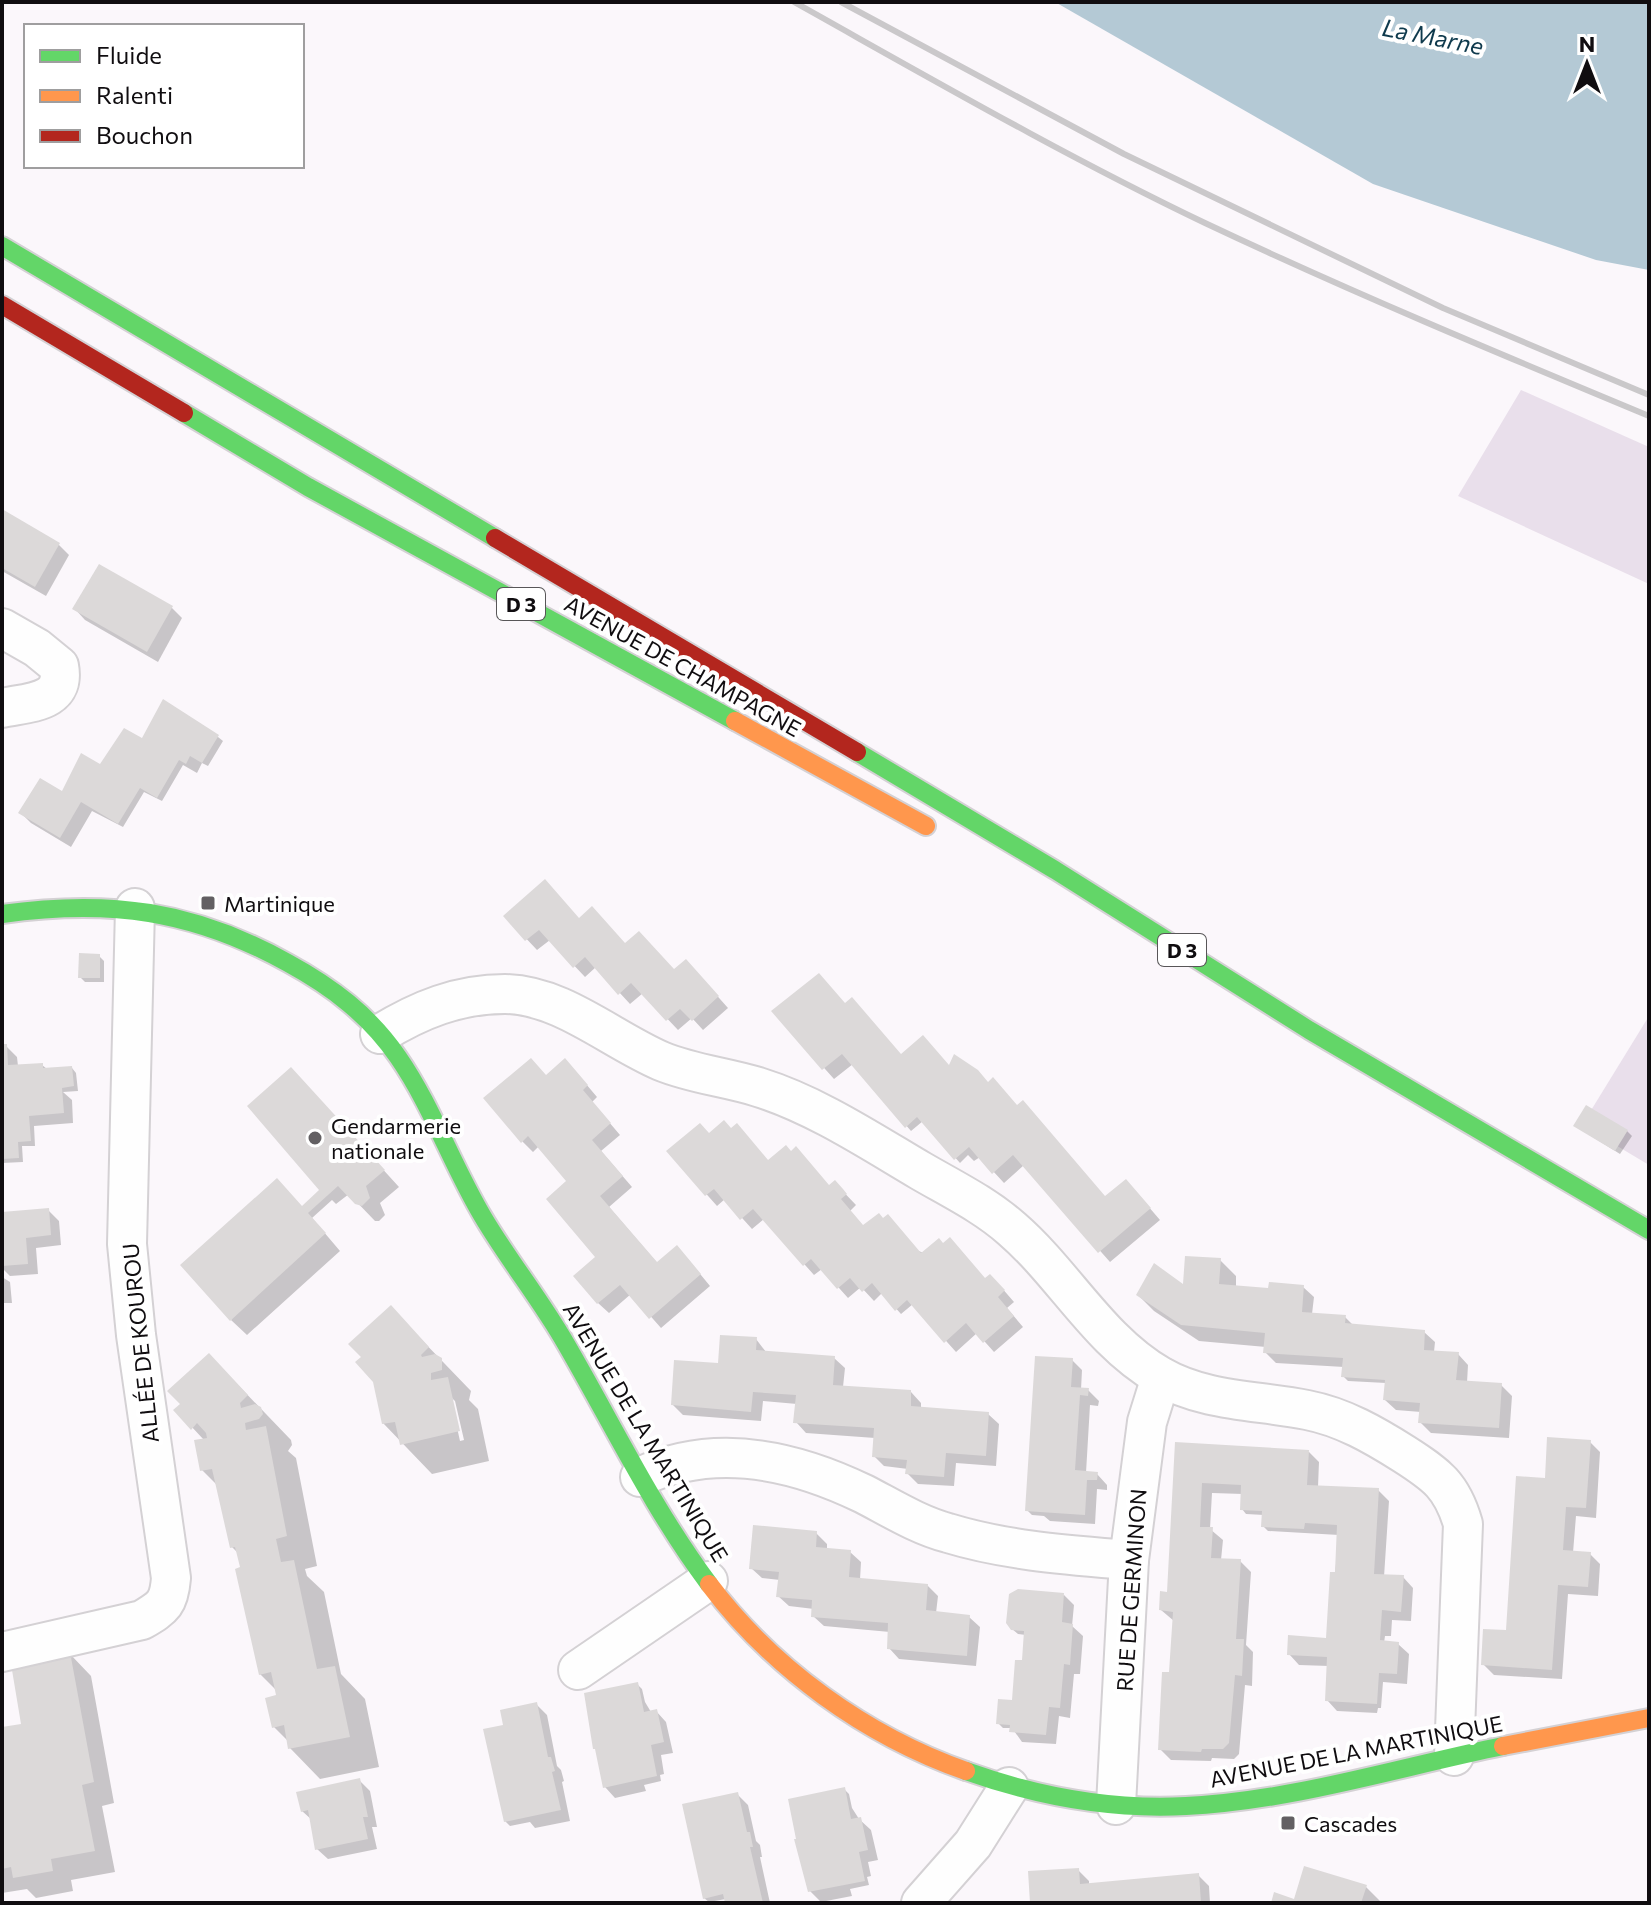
<svg xmlns="http://www.w3.org/2000/svg" width="1651" height="1905" font-family="Commissioner,sans-serif">
	<style>
		.green { fill: #e9dfeb }
		.water { fill: #b4c9d5 }
		.shadow { fill: #0003; fill-rule: evenodd }
		.building { fill: #dcd9d9 }
		.lines { fill: none; stroke-linecap: round; stroke-linejoin: round }
		.street-casing { stroke: #d4d1d4; stroke-width: 42 }
		.fast-casing { stroke: #d4d1d4; stroke-width: 22 }
		.slow-casing { stroke: #d4d1d4; stroke-width: 22 }
		.jam-casing { stroke: #d4d1d4; stroke-width: 22 }
		.street { stroke: #fefefe; stroke-width: 38 }
		.fast { stroke: #63d668; stroke-width: 18 }
		.slow { stroke: #ff974d; stroke-width: 18 }
		.jam { stroke: #b3261e; stroke-width: 18 }
		.rail { stroke: #cac8ca; stroke-width: 6 }
		.poi-dot { fill: #625f62; stroke: #fff; stroke-width: 3 }
		.labels { text-anchor: middle; dominant-baseline: central; stroke-width: 8; stroke-linejoin: round; paint-order: stroke }
		.shield { fill: #fff; stroke: #585658; stroke-width: 2 }
		.shield-label { font-size: 20px; font-weight: bold; fill: #100d10 }
		.street-label { font-size: 22px; fill: #100d10; stroke: #fff }
		.poi-label { font-size: 22px; fill: #100d10; stroke: #fff; text-anchor: start }
		.water-label { font-size: 24px; font-style: italic; fill: #0f3a4d; stroke: #fff }
	</style>
	<rect width="100%" height="100%" fill="#fbf7fb"/>
	<!-- green -->
	<g class="green">
		<path d="M1521,390l128,57v137l-191,-88z"/>
		<path d="M1649,1016v149l-67,-40z"/>
	</g>
	<!-- water -->
	<path class="water" d="M1055,2h594v268l-53,-10 -223,-76z"/>
	<!-- shadow -->
	<g class="shadow">
		<path d="M2,512l57,33 10,10 -23,41 -44,-25z"/>
		<path d="M172,608l10,10 -24,44 -73,-42 -10,-11z"/>
		<path d="M218,737l5,4 -15,25 -6,-3 -5,10 -14,-8 -21,36 -18,-9 -21,35 -31,-16 -21,36 -40,-24 -11,-11 43,-19 80,-52z"/>
		<path d="M506,917l74,3 94,52h22l32,36 -25,22 -11,-12 -14,12 -35,-37 -13,11 -34,-37 -11,10 -35,-37 -13,10z"/>
		<path d="M99,956l5,5v21h-19l-5,-5z"/>
		<path d="M846,1005l56,51 48,12 38,16 30,23 88,91 30,-6 24,28 -50,42 -86,-97 -20,18 -24,-26 -6,4 -6,-6 -8,8 -37,-42 -12,10 -58,-67 -19,15 -60,-67z"/>
		<path d="M2,1046h4l11,11 1,9 24,-1 5,4 25,-1 4,5 2,18 -15,1 9,8 1,23 -39,3 1,20h-13l1,16 -21,1z"/>
		<path d="M575,1071l22,26 -5,5 28,33 -19,16 31,36 -23,20 49,57 29,-6 23,28 -49,42 -30,-34 -22,19 -11,-10v-46l-29,-75 -30,-36 -6,6 -11,-11 24,-65z"/>
		<path d="M307,1086l92,101 -19,16 5,12 -6,6h-4l-26,-27 -13,10 -4,-4 -20,18 28,33 -93,84 -16,-15 72,-112 19,-18z"/>
		<path d="M1575,1126l52,5 5,5 -12,18z"/>
		<path d="M710,1135l120,52 5,-4 21,22 -6,6 14,16 137,60 13,15 -7,6 16,19 -29,25 -17,-19 -21,19 -43,-48 -12,10 -19,-21 -8,8 -13,-14 -13,11 -26,-29 -8,6 -50,-56 -12,10 -27,-30 -8,7 -48,-54z"/>
		<path d="M48,1210l11,11 2,24 -25,3 2,26 -28,2 -8,-8v-54z"/>
		<path d="M1220,1260l16,16v11l34,3 33,-3 11,10 -2,17 33,3 9,9 70,6 11,10 -1,10 24,2 10,11 -1,18 34,2 11,11 -3,42 -78,-5 -11,-11 1,-10 -25,-2 -11,-10 1,-17 -38,-2 -5,-5 1,-9 -68,-4 -11,-11 1,-5 -67,-6 -45,-30 -16,-16 47,-7z"/>
		<path d="M2,1277l8,5 2,21h-10z"/>
		<path d="M391,1308l80,83 -2,9 9,9 11,52 -57,13 -49,-51 -8,-42 -12,-24zM450,1396l5,5 9,39 -4,1z"/>
		<path d="M756,1339l10,13 68,6 11,10 -2,19 68,5 10,11v6l67,5 11,10 -3,42 -40,-3 -2,23 -36,-2 -11,-11 1,-4 -24,-3 -10,-10 1,-18 -69,-5 -10,-11 1,-18 -34,-3 -2,20 -78,-6 -10,-10z"/>
		<path d="M1072,1360l10,10 -1,20h7l11,11 -1,5 -8,-1 -4,68 11,1 10,11v5l-10,-1 -2,35 -45,-3 -6,-5 -12,-1 -5,-5z"/>
		<path d="M239,1386l52,54 1,5 -4,6 8,7 21,108 -12,3 2,7 17,16 17,82 24,25 14,68 -59,12 -30,-31 -1,-6 -15,-15 3,-36 -17,-17 -21,-120 -7,-7 -14,-61 -16,-16 2,-30 -28,-30z"/>
		<path d="M1590,1442l10,10 -4,66 -20,-2 -3,37 17,1 10,10 -2,32 -30,-2 -6,85 -68,-4 -11,-11 25,-31 39,-153z"/>
		<path d="M1177,1444l132,8 10,10 -1,25 60,3 11,11 -5,76h19l10,11 -2,33 -19,-1 -1,16h-6l-1,7 14,1 11,10 -2,30 -24,-2 -2,26h-3l-1,5 -40,-2 -10,-11 2,-34 -30,-1 -10,-11 39,-14 11,-105 -71,-4 -5,-5 1,-11 -18,-1 -4,-5 1,-15 -31,-1 -2,36 13,11 -2,20 19,1 11,11 -5,73 7,7 -1,34 -7,-1 -6,69 -5,5 -22,-1 -1,3 -40,-1 -11,-11 11,-74 3,-54 -13,-11 8,-16z"/>
		<path d="M816,1533l11,11v6l23,2 11,10 -1,18 67,5 11,11 -2,17 33,4 11,10 -4,39 -77,-7 -10,-11 1,-16 -66,-6 -11,-10 1,-7 -25,-3 -11,-10 2,-16 -18,-2 -11,-10z"/>
		<path d="M1064,1595l10,10 -2,21 11,10 -3,38h-6l-4,44 -11,-2 -3,28 -34,-2 -10,-14h-9l-5,-5 15,-18 11,-42 2,-28 -8,-1 -6,-5z"/>
		<path d="M70,1654l21,22 23,127 -12,3 13,66 -44,8 2,11 -37,7 -9,-9 -25,4v-164l19,-3z"/>
		<path d="M637,1684l5,5 3,13 6,10 5,-1 10,11 7,31 -12,2 3,19 -4,1 1,6 -17,4 2,6 -31,7 -10,-11z"/>
		<path d="M536,1704l11,11 10,51 4,4 3,11 -2,1 8,39 -35,7 -5,-6 -20,4 -5,-5 -2,-94z"/>
		<path d="M359,1780l11,11 7,36h-5l5,22 -49,10 -11,-10 -5,-29 -10,-9z"/>
		<path d="M844,1789l5,5 3,14 7,11 12,11 7,30 -10,2 3,14 -4,1 2,8 -19,4 2,7 -31,6 -11,-11z"/>
		<path d="M737,1794l11,11 8,36 4,4 2,12h-2l10,46h-43l-1,-4 -17,3 -5,-4z"/>
		<path d="M1078,1870l11,11v4l109,-10 11,11 1,17h-178z"/>
		<path d="M1366,1887l16,16h-109l23,-2z"/>
	</g>
	<!-- building -->
	<g class="building">
		<path d="M2,509l58,34 -25,44 -33,-19z"/>
		<path d="M99,564l74,42 -26,46 -75,-43z"/>
		<path d="M163,699l56,36 -17,28 -12,-7 -4,8 -7,-4 -22,38 -17,-10 -22,36 -37,-22 -21,36 -42,-25 22,-35 22,13 19,-38 19,11 24,-36 18,10z"/>
		<path d="M545,879l34,39 13,-12 33,37 14,-12 35,38 12,-10 33,37 -27,25 -12,-12 -14,12 -35,-38 -13,12 -33,-38 -12,11 -34,-38 -14,11 -22,-25z"/>
		<path d="M79,953l21,1v24h-22z"/>
		<path d="M819,973l26,30 7,-6 49,57 22,-19 26,30 5,-11 24,16 10,12 5,-5 24,28 6,-5 82,96 21,-17 25,29 -53,45 -85,-98 -21,19 -23,-27 -15,13 -37,-43 -12,11 -63,-74 -20,16 -51,-59z"/>
		<path d="M2,1044h5l1,21 35,-2v5l29,-2 2,20 -12,2 2,25 -35,3 2,25 -13,1 1,16 -17,1z"/>
		<path d="M531,1058l15,17 19,-17 23,27 -5,5 28,33 -19,17 31,36 -23,20 57,66 20,-17 24,29 -52,45 -29,-34 -23,19 -24,-28 22,-19 -49,-58 20,-18 -38,-45 -7,7 -38,-45z"/>
		<path d="M291,1067l94,103 -19,16 4,12 -8,8 -7,-2 -17,-18 -30,27 18,20 -96,88 -50,-56 97,-87 25,28 17,-16 -72,-84z"/>
		<path d="M1586,1105l42,25 -13,21 -42,-25z"/>
		<path d="M724,1120l7,8 6,-5 31,37 18,-15 5,6 5,-5 33,39 6,-5 8,9 4,5 -6,5 22,26 16,-12 4,5 5,-4 33,39 18,-15 4,5 7,-6 35,41 5,-4 15,16 -7,7 16,19 -31,27 -17,-20 -22,20 -37,-43 -12,11 -23,-28 -10,9 -12,-14 -13,11 -26,-30 -8,7 -50,-57 -13,11 -26,-31 -9,7 -39,-45 34,-28 9,10z"/>
		<path d="M49,1208l2,27 -25,3 2,26 -26,2v-54z"/>
		<path d="M1185,1256l36,2 -2,26 49,4 1,-6 35,3 -2,27 44,3 -1,8 80,7 -1,20 35,2 -3,28 46,3 -3,45 -81,-5 2,-20 -37,-3 2,-20 -44,-3 2,-19 -80,-5 2,-20 -84,-8 -45,-30 18,-32 29,21z"/>
		<path d="M391,1305l38,42 -8,8 1,2 13,-3 7,4v12l-11,3v7l17,-3 12,54 -60,14 -5,-23 -13,2 -9,-42 -18,-20 6,-5 -13,-13z"/>
		<path d="M720,1335l37,2 -1,13 79,6 -2,29 78,5v16l78,6 -3,44 -40,-3 -2,24 -39,-3 2,-14 -35,-3 2,-29 -81,-5 3,-28 -43,-3 -2,20 -80,-7 3,-45 44,3z"/>
		<path d="M209,1353l39,42 -8,8 1,5 14,-4 6,3 2,7 -4,5 -14,4 1,7 20,-4 21,110 -11,3 5,23 13,-2 23,109 18,-3 15,71 -62,12 -4,-24 -12,3 -7,-30 11,-3 -5,-23 -12,3 -24,-106 5,-2 -5,-20 -5,1 -18,-79 -12,2 -6,-31 13,-2 -1,-5 -9,-10 -6,7 -18,-20 7,-6 -13,-13z"/>
		<path d="M1035,1356l38,2 -2,29 18,1 -1,8 -8,-1 -5,75 23,2 -1,8h-10l-2,35 -60,-4z"/>
		<path d="M1547,1437l44,3 -5,68 -20,-1 -3,43 28,2 -3,35 -30,-2 -6,85 -71,-5 2,-36 23,1 10,-154 29,2z"/>
		<path d="M1175,1442l134,8 -2,35 72,3 -5,86 30,1 -3,37 -19,-2 -2,30 19,2 -1,18 -1,14 -18,-1 -2,31 -52,-3 2,-44 -40,-2 1,-20 38,3 4,-66h5l2,-47 -32,-2 -1,6 -43,-2 1,-16 -22,-1 1,-25 -39,-2 -2,44h13l-2,31 30,1 -5,80h8l-2,37 -7,-1 -6,68 -6,6h-21l-1,3 -43,-2 4,-78h7l4,-60 -14,-2 1,-19 7,1z"/>
		<path d="M753,1525l64,6 -1,16 35,3 -2,27 79,7 -2,26 44,5 -3,41 -80,-7 1,-26 -77,-6 1,-17 -36,-3 3,-25 -30,-3z"/>
		<path d="M1018,1589l46,4 -2,29 11,2 -3,41 -6,-1 -4,44 -11,-1 -3,28 -37,-3 1,-7 -14,-1 2,-25 14,1 3,-40h7l2,-29 -13,-1 -5,-7 3,-29z"/>
		<path d="M70,1652l24,130 -12,3 13,66 -44,8 2,12 -40,7 -2,-11 -9,2v-142l19,-3 -10,-60z"/>
		<path d="M638,1682l6,30 13,-3 7,33 -13,3 6,31 -54,12 -8,-39h-2l-9,-56z"/>
		<path d="M537,1702l11,55h3l4,14 -3,1 9,38 -57,12 -21,-93 20,-4 -3,-15z"/>
		<path d="M360,1778l8,39h-5l5,22 -53,11 -7,-40 -7,2 -5,-20z"/>
		<path d="M845,1787l6,32 10,-2 7,33 -9,2 6,29 -57,11 -14,-53h2l-8,-40z"/>
		<path d="M738,1792l9,40h3l3,15h-3l13,56h-38l-2,-9 -20,5 -21,-95z"/>
		<path d="M1304,1866l63,19 -6,18h-90l3,-11 20,7z"/>
		<path d="M1079,1868l1,16 119,-11 2,30h-171l-2,-32z"/>
	</g>
	<g class="lines">
		<!-- street casing -->
		<g class="street-casing">
			<g id="street">
				<path d="M2,628l35,20 22,18c7,37 -29,36 -57,42"/>
				<path d="M380,1034c39,-24 78,-40 125,-40 57,1 105,45 156,67 31,13 65,16 97,26 58,18 112,54 163,84 31,18 64,34 91,58 52,45 87,112 148,147 45,26 97,24 147,34 36,7 67,25 97,44 33,21 48,32 59,70l-9,232"/>
				<path d="M640,1477c74,-35 154,-17 224,17 27,14 54,31 84,39 59,18 120,22 181,27"/>
				<path d="M2,1652l140,-32c22,-13 27,-17 29,-42l-35,-243 -9,-91 8,-336"/>
				<path d="M578,1670l130,-89"/>
				<path d="M1116,1805l13,-245 18,-138 14,-45"/>
				<path d="M921,1903l52,-59 36,-57"/>
			</g>
		</g>
		<!-- fast casing -->
		<g class="fast-casing">
			<g id="fast">
				<path d="M2,246l493,292"/>
				<path d="M184,413l124,74 427,234"/>
				<path d="M857,752l198,118 254,160 340,200"/>
				<path d="M2,914c107,-15 191,-4 286,49 44,24 81,52 110,94 34,49 54,108 85,160 26,44 58,83 83,127 47,81 87,165 143,240"/>
				<path d="M966,1771c70,25 145,39 220,35 106,-5 214,-39 317,-60"/>
			</g>
		</g>
		<!-- slow casing -->
		<g class="slow-casing">
			<g id="slow">
				<path d="M735,721l191,105"/>
				<path d="M709,1584c63,84 157,152 257,187"/>
				<path d="M1503,1746l146,-28"/>
			</g>
		</g>
		<!-- jam casing -->
		<g class="jam-casing">
			<g id="jam">
				<path d="M2,305l182,108"/>
				<path d="M495,538l362,214"/>
			</g>
		</g>
		<!-- street -->
		<use href="#street" class="street"/>
		<!-- fast -->
		<use href="#fast" class="fast"/>
		<!-- slow -->
		<use href="#slow" class="slow"/>
		<!-- jam -->
		<use href="#jam" class="jam"/>
		<!-- rail -->
		<g class="rail">
			<path d="M794,2c136,76 271,154 411,221 146,69 295,131 444,193"/>
			<path d="M841,2l283,152 319,154 206,87"/>
		</g>
	</g>
	<!-- markers -->
	<g class="poi-dot">
		<rect x="200" y="895" width="16" height="16" rx="4"/>
		<circle cx="315" cy="1138" r="8"/>
		<rect x="1280" y="1815" width="16" height="16" rx="4"/>
	</g>
	<g class="labels">
		<!-- shield labels -->
		<g class="shield">
			<rect x="497" y="588" width="48" height="32" rx="6"/>
			<rect x="1158" y="934" width="48" height="32" rx="6"/>
		</g>
		<g class="shield-label">
			<text x="521" y="604">D 3</text>
			<text x="1182" y="950">D 3</text>
		</g>
		<!-- street labels -->
		<g class="street-label">
			<text transform="translate(683 666) rotate(29)">AVENUE DE CHAMPAGNE</text>
			<text transform="translate(140 1343) rotate(-96)">ALLÉE DE KOUROU</text>
			<text transform="translate(646 1432) rotate(59)">AVENUE DE LA MARTINIQUE</text>
			<text transform="translate(1131 1590) rotate(-86)">RUE DE GERMINON</text>
			<text transform="translate(1356 1751) rotate(-11)">AVENUE DE LA MARTINIQUE</text>
		</g>
		<!-- poi labels -->
		<g class="poi-label">
			<text x="224" y="903">Martinique</text>
			<text x="331" y="1125">Gendarmerie<tspan x="331" dy="25">nationale</tspan></text>
			<text x="1304" y="1823">Cascades</text>
		</g>
		<!-- water labels -->
		<g class="water-label">
			<text transform="translate(1433 36) rotate(11)">La Marne</text>
		</g>
	</g>
	<!-- border -->
	<rect width="1651" height="1905" fill="none" stroke="#100d10" stroke-width="8"/>
	<!-- legend -->
	<rect x="24" y="24" width="280" height="144" fill="#ffffff" stroke="#9f9e9f" stroke-width="2"/>
	<rect x="40" y="50" width="40" height="12" fill="#63d668" stroke="#9f9e9f" stroke-width="2"/>
	<text x="96" y="64" font-size="24" fill="#100d10">Fluide</text>
	<rect x="40" y="90" width="40" height="12" fill="#ff974d" stroke="#9f9e9f" stroke-width="2"/>
	<text x="96" y="104" font-size="24" fill="#100d10">Ralenti</text>
	<rect x="40" y="130" width="40" height="12" fill="#b3261e" stroke="#9f9e9f" stroke-width="2"/>
	<text x="96" y="144" font-size="24" fill="#100d10">Bouchon</text>
	<!-- north arrow -->
	<g transform="translate(1587 64)" stroke="#ffffff" stroke-width="6" paint-order="stroke">
	<path d="M0-6L14 30L0 20L-14 30Z" fill="#100d10"/>
	<text y="-12" font-size="22" font-weight="bold" text-anchor="middle" fill="#100d10">N</text>
	</g>
</svg>
